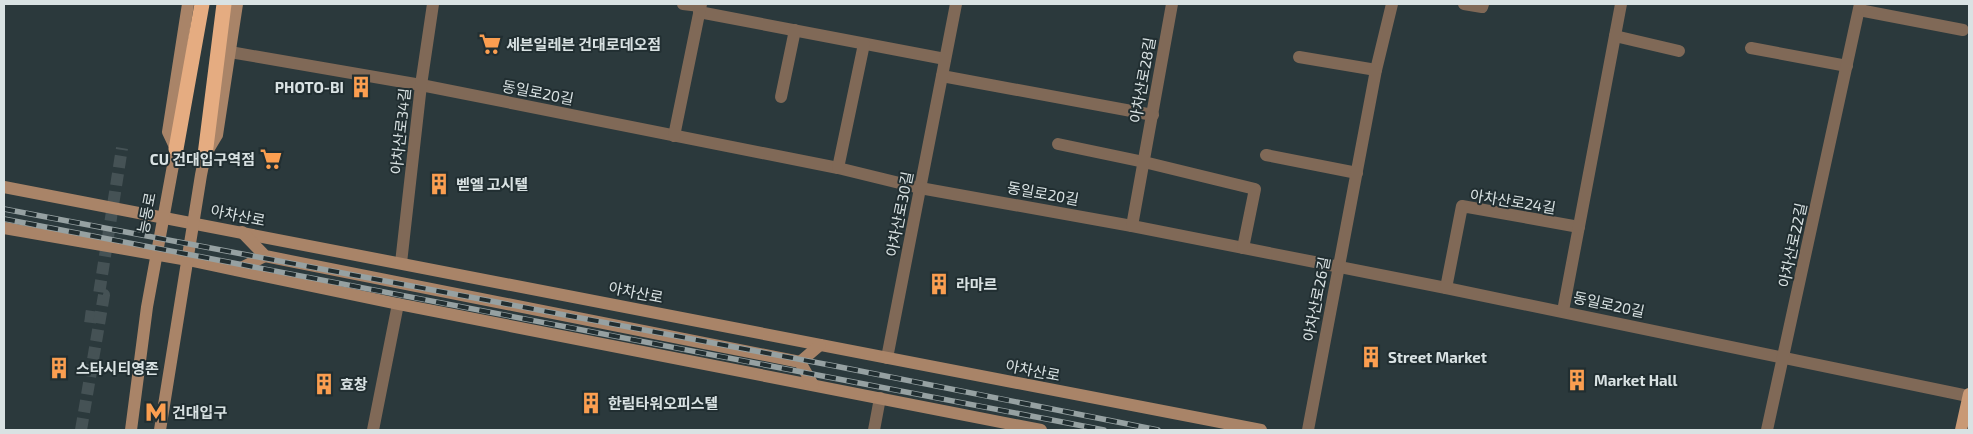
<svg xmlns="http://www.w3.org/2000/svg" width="1973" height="434" font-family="'Exo 2','Noto Sans KR',sans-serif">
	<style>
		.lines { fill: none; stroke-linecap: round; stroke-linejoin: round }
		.street-tunnel { stroke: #455255; stroke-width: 12; stroke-dasharray: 12 6; stroke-linecap: butt }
		.street { stroke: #806957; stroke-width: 12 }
		.secondary { stroke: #a98468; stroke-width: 12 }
		.primary { stroke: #c99975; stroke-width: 12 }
		.highway { stroke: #e5ac81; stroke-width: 15 }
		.rail-casing { stroke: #96a1a2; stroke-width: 5.5 }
		.rail { stroke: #212e31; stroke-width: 4; stroke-dasharray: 11; stroke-linecap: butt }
		.labels { text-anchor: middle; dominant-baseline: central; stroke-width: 4; stroke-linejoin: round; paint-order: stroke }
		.poi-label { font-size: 15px; font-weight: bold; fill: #d9e2e3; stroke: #212e31; text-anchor: start }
		.street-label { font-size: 15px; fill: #d9e2e3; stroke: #212e31 }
	</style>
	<rect width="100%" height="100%" fill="#2b393c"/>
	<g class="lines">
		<!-- street-tunnel -->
		<g class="street-tunnel">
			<path d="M85,316l15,2"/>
			<path d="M81,430l23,-135 -5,-1 23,-146"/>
		</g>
		<!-- street -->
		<g class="street">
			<path d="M683,4l17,2"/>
			<path d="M1464,4l18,3 1,-3"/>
			<path d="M1859,10l104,20"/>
			<path d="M699,12l246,47"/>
			<path d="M1615,36l64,15"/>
			<path d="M1751,48l96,18"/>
			<path d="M230,52l191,33 417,83 82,20 212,38 314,62 522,108"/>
			<path d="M1299,57l77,13"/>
			<path d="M942,76l211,39"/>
			<path d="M781,97l14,-67"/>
			<path d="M674,136l27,-132"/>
			<path d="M1058,144l86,18 111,27 -12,59"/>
			<path d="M1266,155l91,18"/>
			<path d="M838,168l26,-124"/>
			<path d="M1132,226l40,-222"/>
			<path d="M401,263l20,-178 12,-81"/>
			<path d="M1446,288l16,-82 117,21"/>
			<path d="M1563,311l58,-307"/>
			<path d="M887,358l69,-354"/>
			<path d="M373,430l25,-126"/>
			<path d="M874,430l6,-32"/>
			<path d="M1308,430l68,-360 16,-66"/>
			<path d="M1767,430l93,-426"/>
		</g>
		<!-- secondary -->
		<g class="secondary">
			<path d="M4,187l1257,243"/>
			<path d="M4,228l184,32 210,44 643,126"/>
			<path d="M242,232l23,24 535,106 13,23"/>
			<path d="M237,270l28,-14"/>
			<path d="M800,362l20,-17"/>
			<path d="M131,430l16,-123 29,-158 -8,-17 20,-128"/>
			<path d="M160,430l41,-255 4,-20 12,-20 20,-131"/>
		</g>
		<!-- primary -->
		<path class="primary" d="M1961,430l8,-36"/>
		<!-- highway -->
		<g class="highway">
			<path d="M176,149l26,-145"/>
			<path d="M205,155l19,-151"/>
		</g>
		<!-- rail casing -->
		<g class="rail-casing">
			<g id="rail">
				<path d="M4,209l831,157 323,64"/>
				<path d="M4,219l1100,211"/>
			</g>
		</g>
		<!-- rail -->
		<use href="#rail" class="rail"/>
	</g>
	<!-- icons -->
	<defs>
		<g id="supermarket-bare" transform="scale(1.725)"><path d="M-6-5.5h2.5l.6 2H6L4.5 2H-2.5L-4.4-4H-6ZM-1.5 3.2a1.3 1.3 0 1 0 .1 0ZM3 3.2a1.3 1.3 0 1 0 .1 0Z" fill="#fb9e50" stroke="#212e31" stroke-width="2.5" paint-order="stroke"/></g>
		<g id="building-bare" transform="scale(1.725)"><path d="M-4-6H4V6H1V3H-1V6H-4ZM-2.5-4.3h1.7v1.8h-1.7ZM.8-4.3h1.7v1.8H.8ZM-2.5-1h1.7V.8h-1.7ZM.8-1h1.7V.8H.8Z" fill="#fb9e50" stroke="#212e31" stroke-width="2.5" paint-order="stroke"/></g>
		<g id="metro-bare" transform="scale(1.725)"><path d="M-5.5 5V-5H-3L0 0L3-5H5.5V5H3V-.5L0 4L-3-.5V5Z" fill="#fb9e50" stroke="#212e31" stroke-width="2.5" paint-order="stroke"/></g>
	</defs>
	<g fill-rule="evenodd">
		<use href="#supermarket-bare" x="490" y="44"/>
		<use href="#building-bare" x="361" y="87"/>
		<use href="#supermarket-bare" x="271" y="159"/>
		<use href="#building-bare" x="439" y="184"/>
		<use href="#building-bare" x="939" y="284"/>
		<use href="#building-bare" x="1371" y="357"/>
		<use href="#building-bare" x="59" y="368"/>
		<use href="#building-bare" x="1577" y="380"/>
		<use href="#building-bare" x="324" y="384"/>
		<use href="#building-bare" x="591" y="403"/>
		<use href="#metro-bare" x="156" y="412"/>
	</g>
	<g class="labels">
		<!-- poi labels -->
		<g class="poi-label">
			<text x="506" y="44">세븐일레븐 건대로데오점</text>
			<text x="344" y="87" text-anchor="end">PHOTO-BI</text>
			<text x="255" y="159" text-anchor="end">CU 건대입구역점</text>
			<text x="456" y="184">벧엘 고시텔</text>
			<text x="956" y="284">라마르</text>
			<text x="1388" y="357">Street Market</text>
			<text x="76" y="368">스타시티영존</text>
			<text x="1594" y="380">Market Hall</text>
			<text x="340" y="384">효창</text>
			<text x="608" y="403">한림타워오피스텔</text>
			<text x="172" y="412">건대입구</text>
		</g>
		<!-- street labels -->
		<g class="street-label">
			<text transform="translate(1142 80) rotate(-80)">아차산로28길</text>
			<text transform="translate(538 92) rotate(11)">동일로20길</text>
			<text transform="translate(400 131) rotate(-84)">아차산로34길</text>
			<text transform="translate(1043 193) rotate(10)">동일로20길</text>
			<text transform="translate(1513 201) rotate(9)">아차산로24길</text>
			<text transform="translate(146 213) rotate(-79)">능동로</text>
			<text transform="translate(899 214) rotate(-79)">아차산로30길</text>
			<text transform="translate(238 215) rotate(11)">아차산로</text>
			<text transform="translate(1792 245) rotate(-78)">아차산로22길</text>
			<text transform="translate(636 292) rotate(11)">아차산로</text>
			<text transform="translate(1316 299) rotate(-79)">아차산로26길</text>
			<text transform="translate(1609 304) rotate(12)">동일로20길</text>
			<text transform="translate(1033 370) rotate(11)">아차산로</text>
		</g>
	</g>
	<!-- border -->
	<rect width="1973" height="434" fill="none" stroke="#d9e2e3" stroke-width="10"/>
</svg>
